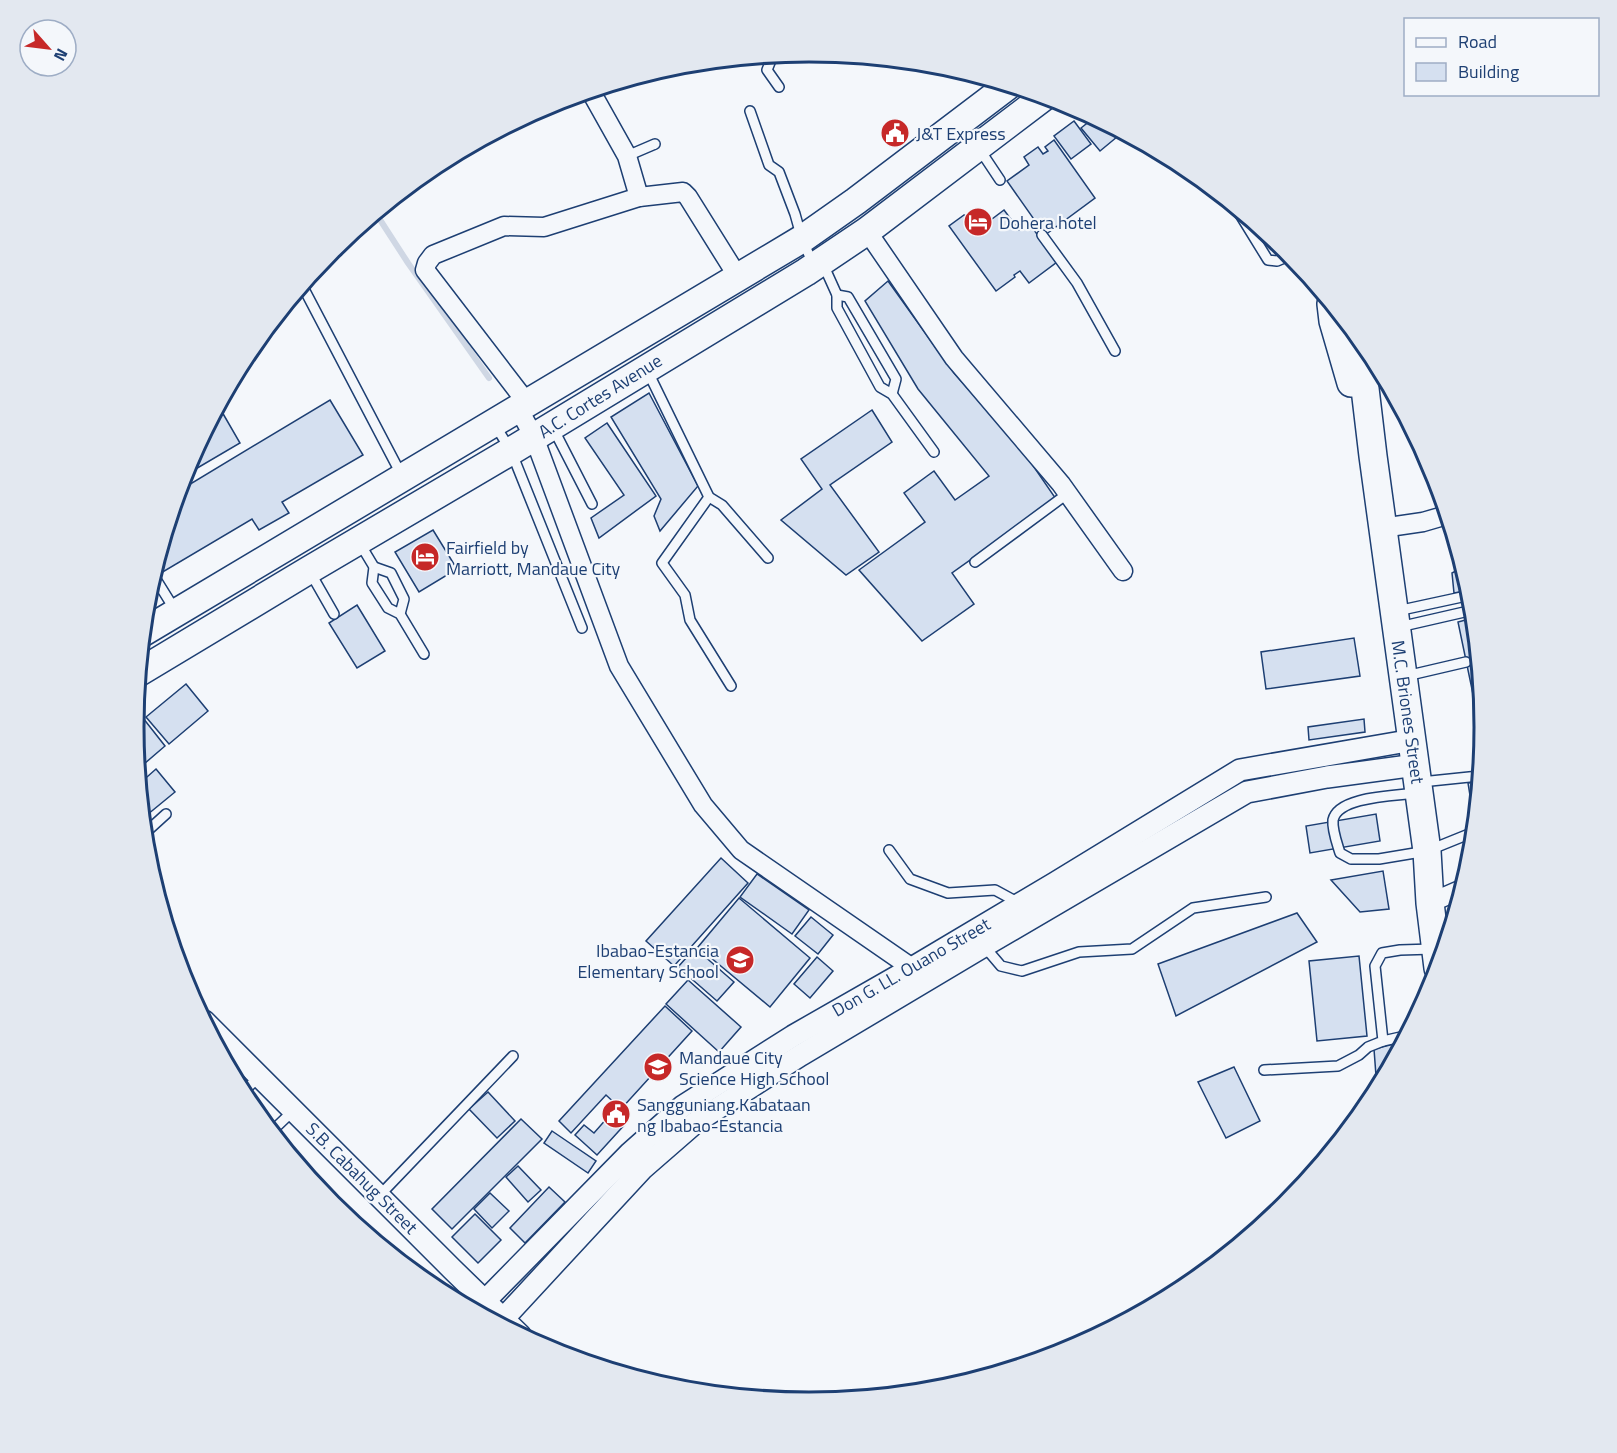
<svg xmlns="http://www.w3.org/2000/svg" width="1617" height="1453" font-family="'Titillium Web',sans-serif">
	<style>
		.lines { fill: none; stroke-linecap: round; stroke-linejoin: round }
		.stream { stroke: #cfd7e4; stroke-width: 6 }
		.building { fill: #d5e0f0; stroke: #1d3f73; stroke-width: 1.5 }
		.service-casing { stroke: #1d3f73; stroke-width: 12 }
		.minor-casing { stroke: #1d3f73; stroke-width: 21 }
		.tertiary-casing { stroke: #1d3f73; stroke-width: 24 }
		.primary-casing { stroke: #1d3f73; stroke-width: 30 }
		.service { stroke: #f4f7fb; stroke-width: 9 }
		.minor { stroke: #f4f7fb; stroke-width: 18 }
		.tertiary { stroke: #f4f7fb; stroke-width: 21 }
		.primary { stroke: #f4f7fb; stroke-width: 27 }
		.labels { text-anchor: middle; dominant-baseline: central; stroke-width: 4.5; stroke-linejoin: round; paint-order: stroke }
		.poi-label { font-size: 18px; fill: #1d3f73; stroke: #f4f7fb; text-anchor: start }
		.street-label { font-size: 18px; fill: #1d3f73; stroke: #f4f7fb }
		.rim { fill: none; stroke: #1d3f73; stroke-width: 3 }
	</style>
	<rect width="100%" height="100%" fill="#f4f7fb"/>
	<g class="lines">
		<!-- stream -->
		<path class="stream" d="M375,212l33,51 81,115"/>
	</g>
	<!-- building -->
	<g class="building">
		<path d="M1095,117l28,15 -23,19 -19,-23z"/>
		<path d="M1074,121l17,23 -20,15 -17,-23z"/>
		<path d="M1054,140l41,58 -50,37 -38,-54 22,-16 -5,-8 14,-10 5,7 5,-3 -3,-4z"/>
		<path d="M1004,210l15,20 10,-7 28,39 -28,21 -9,-12 -6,4 1,2 -19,14 -47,-65 15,-11 28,4z"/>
		<path d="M888,281l66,92 69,78 33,48 -104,74 22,31 -52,37 -63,-71 66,-48 -21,-29 30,-22 21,29 34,-24 -71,-87 -53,-88z"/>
		<path d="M649,393l49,93 -38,45 -6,-15 7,-17 -50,-82z"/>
		<path d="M330,400l33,55 -81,47 7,11 -30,17 -7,-11 -91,54 -6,-9 22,-72z"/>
		<path d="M218,405l22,38 -58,34 3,-9z"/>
		<path d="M872,410l20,32 -62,43 49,67 -33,23 -65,-55 41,-31 -21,-30z"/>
		<path d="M607,423l49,73 -57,42 -8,-20 33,-23 -39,-57z"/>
		<path d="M433,530l24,39 -38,23 -24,-40z"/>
		<path d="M1463,567l7,23 -16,3 -2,-20z"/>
		<path d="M357,605l28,46 -28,17 -28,-45z"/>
		<path d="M1473,618l8,80 -7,1 -16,-77z"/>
		<path d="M1354,638l6,38 -94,13 -5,-37z"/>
		<path d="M186,684l22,27 -39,33 -23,-27z"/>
		<path d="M143,718l22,28 -28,24 -4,-44z"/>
		<path d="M1364,719l1,13 -56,8 -1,-13z"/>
		<path d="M156,769l19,23 -33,27 -3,-35z"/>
		<path d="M1479,782l-3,26h-4l-4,-25z"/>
		<path d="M1376,814l4,27 -70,12 -4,-27z"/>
		<path d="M721,858l27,25 -74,83 -28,-25z"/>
		<path d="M1383,871l6,38 -29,3 -29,-32z"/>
		<path d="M757,874l52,36 -17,24 -52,-37z"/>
		<path d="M739,898l71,60 -40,49 -72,-60z"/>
		<path d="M1297,913l20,29 -141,74 -18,-52z"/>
		<path d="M811,917l22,18 -15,19 -23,-18z"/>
		<path d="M695,948l39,34 -17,19 -39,-34z"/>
		<path d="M1359,956l8,80 -50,5 -8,-80z"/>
		<path d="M817,957l16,14 -23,27 -16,-14z"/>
		<path d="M688,980l53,47 -22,25 -53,-48z"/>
		<path d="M665,1006l27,25 -71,78 -15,-14 -35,38 -12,-12z"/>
		<path d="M1402,1042l-25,47 -3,-40z"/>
		<path d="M1234,1067l26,54 -34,17 -28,-56z"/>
		<path d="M488,1092l27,29 -18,17 -28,-29z"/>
		<path d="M615,1109l13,12 -31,34 -22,-20 9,-10 10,8z"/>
		<path d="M521,1119l21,20 -90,90 -20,-20z"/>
		<path d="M552,1131l44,30 -8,12 -44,-30z"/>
		<path d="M518,1166l23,24 -13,12 -22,-25z"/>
		<path d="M549,1187l16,15 -40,41 -15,-15z"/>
		<path d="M490,1193l19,18 -17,17 -18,-19z"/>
		<path d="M475,1214l26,26 -23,23 -26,-26z"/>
	</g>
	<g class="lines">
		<!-- service casing -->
		<g class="service-casing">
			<g id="service">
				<path d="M773,55l-6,15 12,17"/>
				<path d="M750,111l19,54 10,7 16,42 7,25 11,25"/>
				<path d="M980,150l20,30"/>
				<path d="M627,156l28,-12"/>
				<path d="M1236,208l32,52 9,1 14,-6"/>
				<path d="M1042,235l35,48 38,68"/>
				<path d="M823,264l14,31v13l43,79 12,7 42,58"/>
				<path d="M302,285l100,191"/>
				<path d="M837,295l11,2 48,82 -4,15"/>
				<path d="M647,370l62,127 13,8 46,53"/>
				<path d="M495,425l16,26 71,177"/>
				<path d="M553,428l39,76"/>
				<path d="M709,497l-47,66 23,32 5,25 41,66"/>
				<path d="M359,542l15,25 -2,16 16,25 12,6 24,40"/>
				<path d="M975,562l92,-68"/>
				<path d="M374,567l17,6 13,26 -4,15"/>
				<path d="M310,572l24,42"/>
				<path d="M152,573l23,37"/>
				<path d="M1397,611l74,-16"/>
				<path d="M1399,627l74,-17"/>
				<path d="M1406,676l60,-14"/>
				<path d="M1421,782l58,-6"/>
				<path d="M1416,793c-20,3 -78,3 -83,27 -1,10 4,23 7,33l11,6h28l48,-8 47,-19"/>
				<path d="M144,834l22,-20"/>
				<path d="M889,850l21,29 38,14 47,-3 24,13"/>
				<path d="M984,946l17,20 21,5 57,-19 53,-3 61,-41 73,-11"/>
				<path d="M1383,1041l22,-5"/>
				<path d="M1264,1070l74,-4 21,-11 9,-8 15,-6 -8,-75 7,-13 18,-3 33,-1"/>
				<path d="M242,1093l18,-17"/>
				<path d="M271,1132l23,-22"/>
				<path d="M379,1196l134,-140"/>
			</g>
		</g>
		<!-- minor casing -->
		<g class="minor-casing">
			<g id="minor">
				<path d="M590,90l37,66 12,41"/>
				<path d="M867,231l87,127 107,126 62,87"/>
				<path d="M527,403l-102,-133 2,-7 6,-8 71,-29 40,1 95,-30 44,-5 5,5 50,80"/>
				<path d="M518,408l16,29 85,229 84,139 38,45 171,118"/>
				<path d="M1382,528l41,-6 24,-7"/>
				<path d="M1430,903l32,-14"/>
			</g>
		</g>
		<!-- tertiary casing -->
		<g class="tertiary-casing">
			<g id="tertiary">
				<path d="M204,1021l248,248 68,66"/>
				<path d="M475,1311l155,-158 53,-47 110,-70 119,-68 143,-85 185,-113 173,-30"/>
				<path d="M504,1318l138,-149 54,-47 105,-67 183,-109 263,-154 80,-15 89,-12"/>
			</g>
		</g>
		<!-- primary casing -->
		<g class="primary-casing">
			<g id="primary">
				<path d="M1331,304l2,17 18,62"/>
				<path d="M1359,338l14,118 54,395 3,52 8,65"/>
				<path d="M142,633l660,-394 54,-38 153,-116"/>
				<path d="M138,673l171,-103 202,-119 295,-179 61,-41 178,-135"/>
			</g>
		</g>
		<!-- service -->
		<use href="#service" class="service"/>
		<!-- minor -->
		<use href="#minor" class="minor"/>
		<!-- tertiary -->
		<use href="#tertiary" class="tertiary"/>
		<!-- primary -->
		<use href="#primary" class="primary"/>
	</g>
	<!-- icons -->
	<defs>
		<g id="civic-disc" transform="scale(1.5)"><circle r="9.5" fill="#c62828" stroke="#f4f7fb"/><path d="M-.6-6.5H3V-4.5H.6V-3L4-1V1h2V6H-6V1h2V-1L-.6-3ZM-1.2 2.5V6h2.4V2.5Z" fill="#fff"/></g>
		<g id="hotel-disc" transform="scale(1.5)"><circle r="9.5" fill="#c62828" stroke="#f4f7fb"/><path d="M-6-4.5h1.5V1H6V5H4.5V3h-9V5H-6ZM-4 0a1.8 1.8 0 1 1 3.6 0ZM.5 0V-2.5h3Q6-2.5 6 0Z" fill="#fff"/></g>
		<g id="school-disc" transform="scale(1.5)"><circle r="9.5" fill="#c62828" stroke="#f4f7fb"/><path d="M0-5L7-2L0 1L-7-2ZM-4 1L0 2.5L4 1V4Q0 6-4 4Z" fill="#fff"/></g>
	</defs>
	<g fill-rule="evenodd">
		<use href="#civic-disc" x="895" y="133"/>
		<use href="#hotel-disc" x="978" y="222"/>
		<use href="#hotel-disc" x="425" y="557"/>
		<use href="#school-disc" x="740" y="960"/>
		<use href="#school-disc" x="658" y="1067"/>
		<use href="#civic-disc" x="616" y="1114"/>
	</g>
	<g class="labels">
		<!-- poi labels -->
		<g class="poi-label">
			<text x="916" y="133">J&amp;T Express</text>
			<text x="999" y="222">Dohera hotel</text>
			<text x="446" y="547">Fairfield by<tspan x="446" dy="21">Marriott, Mandaue City</tspan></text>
			<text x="719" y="950" text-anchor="end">Ibabao-Estancia<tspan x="719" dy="21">Elementary School</tspan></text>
			<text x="679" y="1057">Mandaue City<tspan x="679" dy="21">Science High School</tspan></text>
			<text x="637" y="1104">Sangguniang Kabataan<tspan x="637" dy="21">ng Ibabao-Estancia</tspan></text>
		</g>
		<!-- street labels -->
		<g class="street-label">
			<text transform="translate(600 396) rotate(-32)">A.C. Cortes Avenue</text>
			<text transform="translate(1408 712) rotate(82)">M.C. Briones Street</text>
			<text transform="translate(911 967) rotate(-30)">Don G. LL. Ouano Street</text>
			<text transform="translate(362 1178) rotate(45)">S.B. Cabahug Street</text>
		</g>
	</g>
	<!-- crop -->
	<path d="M0 0H1617V1453H0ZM144 727a665 665 0 1 1 1330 0a665 665 0 1 1-1330 0Z" fill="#e3e8f0" fill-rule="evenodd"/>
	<path class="rim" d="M144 727a665 665 0 1 1 1330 0a665 665 0 1 1-1330 0Z"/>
	<!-- legend -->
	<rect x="1404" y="18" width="195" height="78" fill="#f4f7fb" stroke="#9eadc5" stroke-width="1.5"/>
	<rect x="1416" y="38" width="30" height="9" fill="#f4f7fb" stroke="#9eadc5" stroke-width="1.5"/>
	<text x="1458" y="48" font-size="18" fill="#1d3f73">Road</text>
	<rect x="1416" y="63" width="30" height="18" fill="#d5e0f0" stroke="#9eadc5" stroke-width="1.5"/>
	<text x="1458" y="78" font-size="18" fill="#1d3f73">Building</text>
	<!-- north arrow -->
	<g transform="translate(48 48) rotate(118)"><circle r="28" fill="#f4f7fb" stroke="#9eadc5" stroke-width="1.5"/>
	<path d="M0-4.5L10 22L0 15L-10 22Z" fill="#c62828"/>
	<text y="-9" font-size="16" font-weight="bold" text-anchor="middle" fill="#1d3f73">N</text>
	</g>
</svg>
